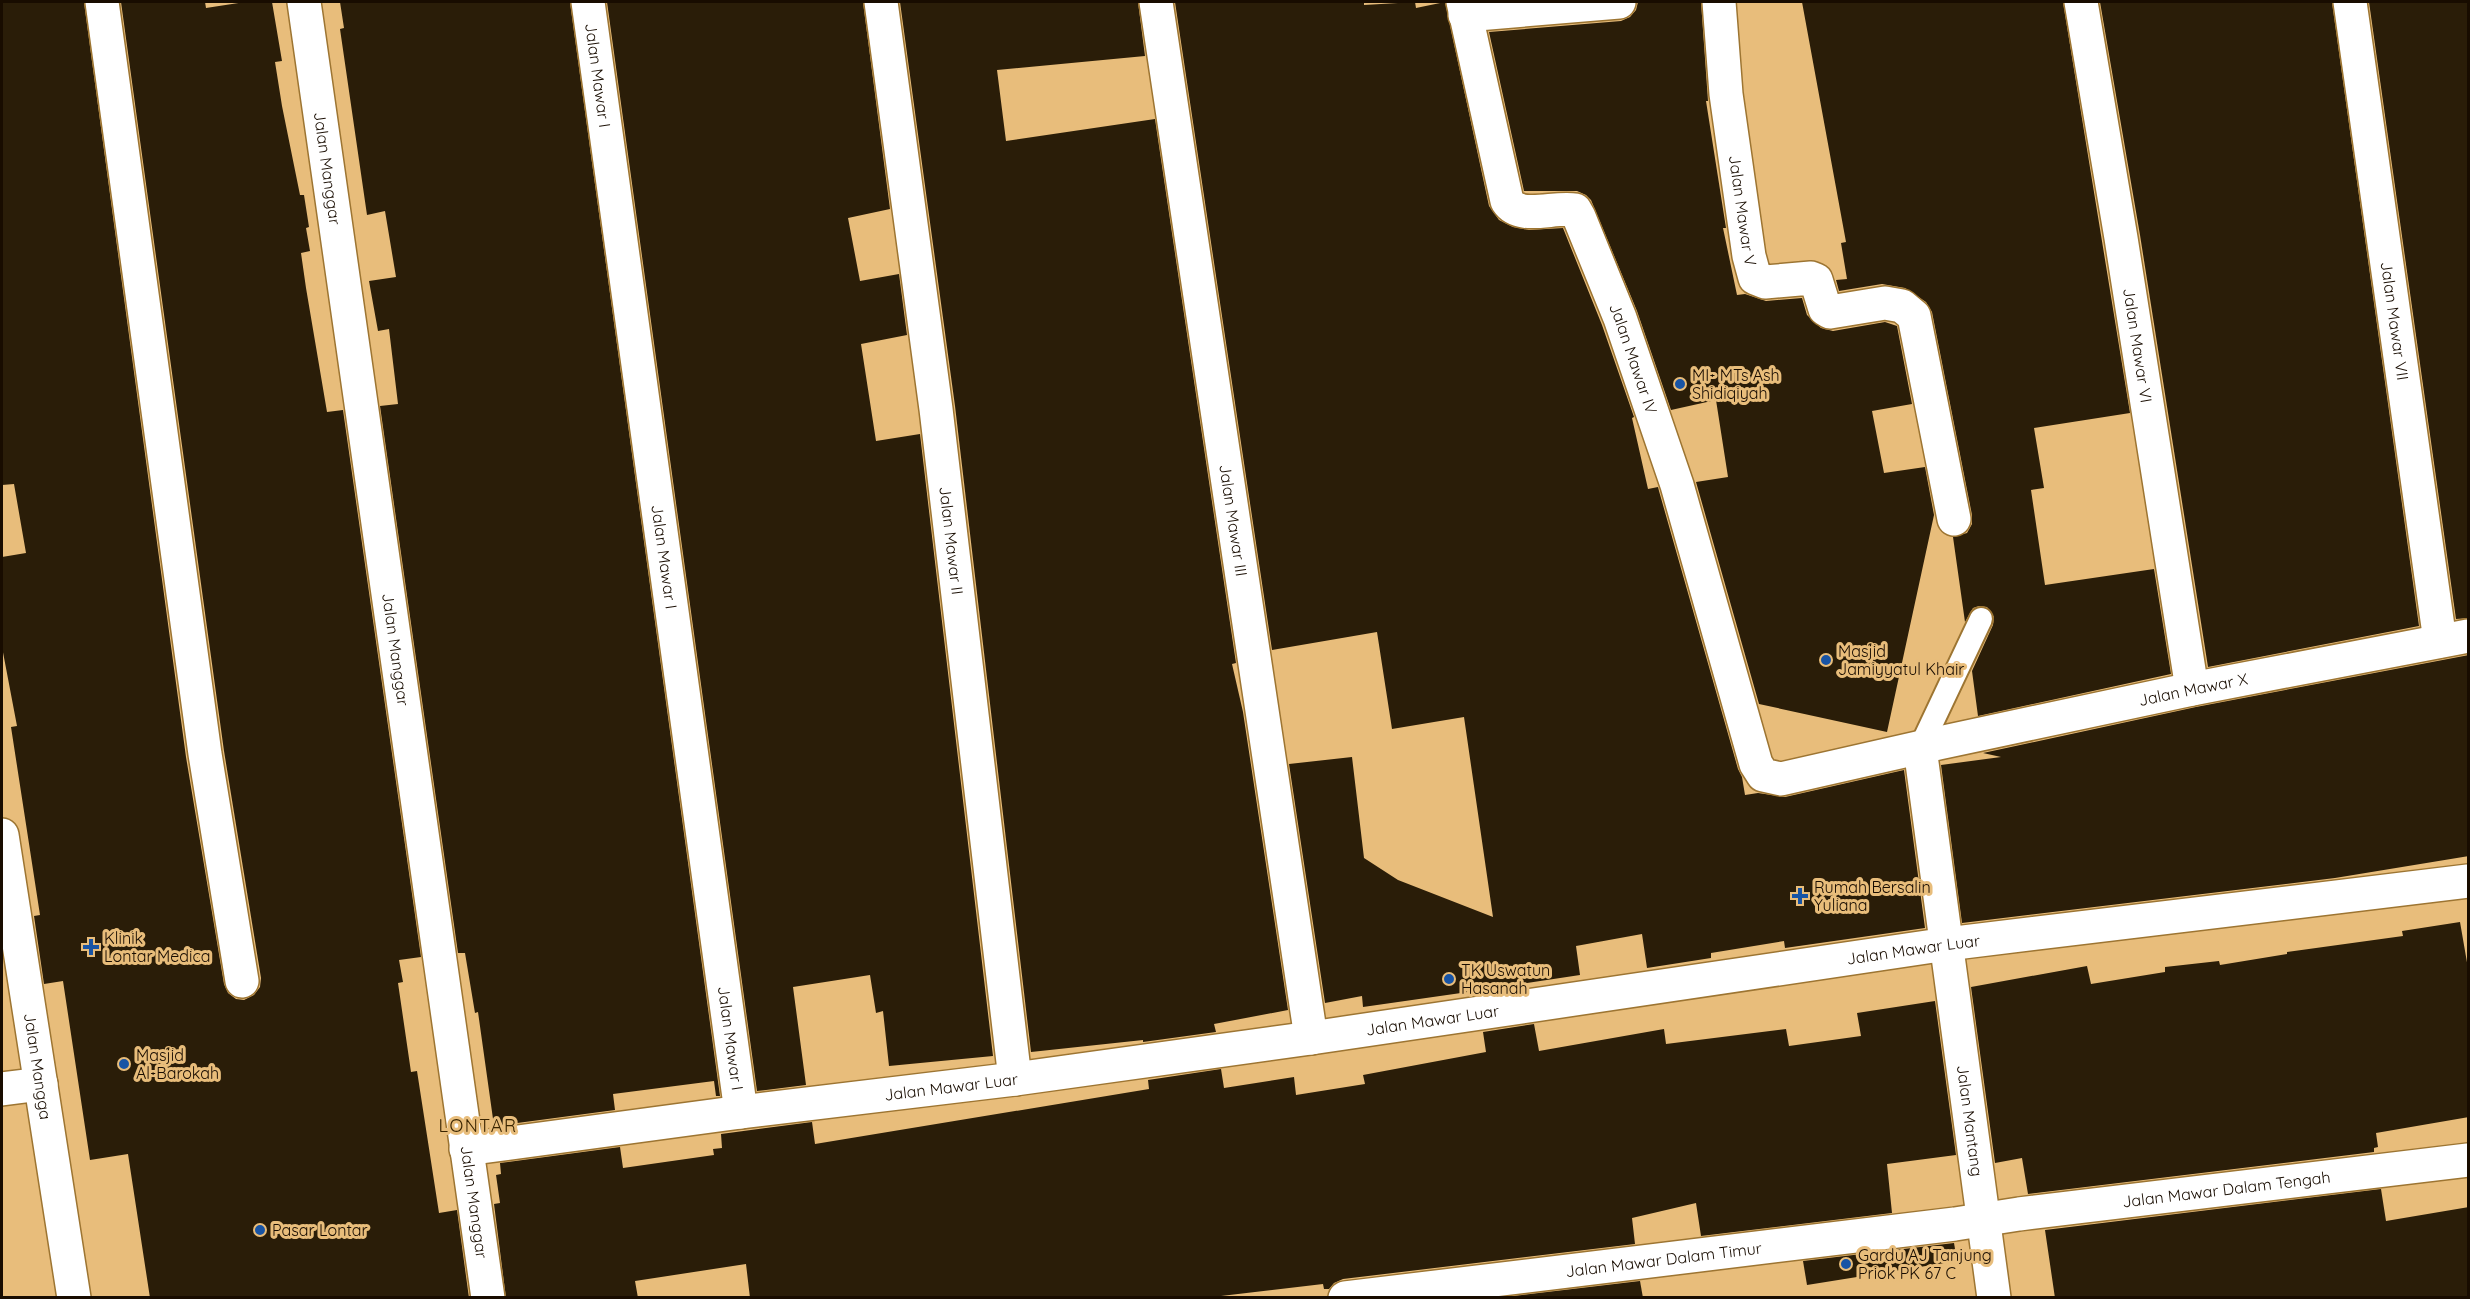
<svg xmlns="http://www.w3.org/2000/svg" width="2470" height="1299" font-family="Quicksand,sans-serif">
	<style>
		.building { fill: #2a1d08 }
		.lines { fill: none; stroke-linecap: round; stroke-linejoin: round }
		.service-casing { stroke: #9d7532; stroke-width: 26 }
		.minor-casing { stroke: #9d7532; stroke-width: 36 }
		.tertiary-casing { stroke: #9d7532; stroke-width: 36 }
		.service { stroke: #fff; stroke-width: 22 }
		.minor { stroke: #fff; stroke-width: 33 }
		.tertiary { stroke: #fff; stroke-width: 33 }
		.poi-dot { fill: #1854a5; stroke: #e8bd7b; stroke-width: 2 }
		.labels { text-anchor: middle; dominant-baseline: central; stroke-width: 6; stroke-linejoin: round; paint-order: stroke }
		.street-label { font-size: 16px; fill: #180c00; stroke: #e8bd7b }
		.poi-label { font-size: 16px; fill: #180c00; stroke: #e8bd7b; text-anchor: start }
		.neighbourhood-label { font-size: 18px; letter-spacing: 1.5px; fill: #392400; stroke: #e8bd7b }
	</style>
	<rect width="100%" height="100%" fill="#e8bd7b"/>
	<!-- building -->
	<g class="building">
		<path d="M2,2h82l102,755 38,227 4,9 8,6 8,1 10,-5 6,-8 1,-9 -37,-227 -103,-749h84l1,6 39,-6h27l10,59 -7,1 7,44 18,89h4l5,32 -3,1 4,23 -9,2 5,35 21,124 16,-2 78,547 -22,3 4,22 -5,1 13,89 6,-1 22,142 18,-3 12,88h-319l-22,-144 -38,6 -27,-179 -19,3 -10,-68 6,-1 -29,-188 6,-1 -15,-79v-90l24,-4 -12,-69 -12,1z"/>
		<path d="M340,2h230l150,1094h-4l-2,-15 -101,13 2,16 -121,16 -16,-114 -3,1 -10,-60h-7l-78,-547 18,-2 -9,-75 -11,2 -9,-50 27,-4 -11,-66 -18,4 -27,-186 4,-1z"/>
		<path d="M607,2h256l27,207 -42,9 12,63 39,-7 8,61 -46,9 15,97 44,-7 73,622 -104,10 -6,-55 -7,2 -6,-38 -77,12 13,98 -49,6z"/>
		<path d="M900,2h238l7,54 -148,14 9,71 149,-22 81,544 -4,1 11,48 45,298 -74,14 2,8 -73,10v-2l-112,12 -76,-646z"/>
		<path d="M1175,2h189v3l51,-3 1,6 29,-6 44,204 10,14 14,7 16,3 34,-2 39,97 32,92 -2,1 16,71 10,-2 1,4 79,278 4,8 3,18 13,-2 27,4 119,-27 21,158 -140,20 -1,-7 -73,12v5l-64,10 -5,-34 -66,12 4,29 -53,8v4l-51,8 -1,-4 -112,16 -1,-11 -37,7 -36,-239 63,-7 12,101 34,22 95,37 -29,-200 -72,12 -15,-97 -105,18z"/>
		<path d="M1638,2h63l7,99h-2l20,127h-3l14,67 8,-1 21,7 36,-3 5,17 14,13 12,3 52,-9 12,4 15,78 -40,7 12,62 41,-6 9,48 -47,217 -128,-28 -63,-222 32,-5 -12,-77 -45,10 -34,-99 -46,-111 -5,-5 -9,-4h-53l-35,-159 132,-11 9,-4 6,-7z"/>
		<path d="M1802,2h261l67,411 -96,15 10,60 -13,2 14,95 109,-16 17,105 -193,42 -6,-45 21,-46 1,-8 -7,-10 -8,-1 -6,2 -8,14 -12,-85 14,-4 5,-9v-9l-40,-203 -6,-10 -21,-14 -23,-4 -43,7 -3,-11 11,-1 -6,-36 5,-1z"/>
		<path d="M2100,2h232l87,624 -211,41 -68,-432z"/>
		<path d="M2369,2h100v616l-13,1z"/>
		<path d="M2469,655v201l-134,22 -373,45 -21,-158 60,-8 -18,-4 213,-46z"/>
		<path d="M2460,922l9,52v143l-93,16 2,14 -4,1v4l-346,42 -6,-36 -27,5 -24,-176 116,-21 4,18 74,-12v-5l54,-6 1,4 67,-11v-2l116,-16 -1,-5z"/>
		<path d="M1935,1001l21,154 -69,9 5,49 -191,23 -5,-33 -64,15 3,26 -292,35 -9,4 -5,6h-5l-1,-5 -119,14h-454l-4,-34 -111,17 3,17h-132l-12,-94 6,-1 -4,-28 5,-1 -1,-11 120,-16 3,21 91,-13 -1,-6 9,-1 -1,-14 91,-12 3,22 334,-55 -1,-9 73,-11 3,19 70,-11 2,18 69,-11 -2,-9 123,-23 -3,-20 51,-8 5,27 125,-22 2,15 120,-15 3,17 72,-10 -4,-23z"/>
		<path d="M2381,1189l5,32 83,-14v91h-414l-10,-68z"/>
		<path d="M1954,1243l3,18 -150,24 -4,-24z"/>
		<path d="M1640,1281l3,17 -137,-1z"/>
	</g>
	<g class="lines">
		<!-- service casing -->
		<g class="service-casing">
			<path id="service" d="M1920,748l61,-129"/>
		</g>
		<!-- minor casing -->
		<g class="minor-casing">
			<g id="minor">
				<path d="M102,2l103,752 37,227"/>
				<path id="s1" d="M588,2l153,1110"/>
				<path id="s2" d="M881,2l55,407 79,670"/>
				<path id="s3" d="M1156,2l155,1036"/>
				<path id="s4" d="M1463,2l44,199c13,20 47,5 68,9l4,7 41,101 57,167 79,279 7,11 18,4 158,-36 253,-54 276,-53"/>
				<path id="s5" d="M1719,2l7,92 23,162 6,22 10,4 46,-4 5,2 9,29 5,3 55,-9 17,3 12,10 40,203"/>
				<path id="s6" d="M2081,2l40,236 71,451"/>
				<path id="s7" d="M2350,2l90,639"/>
				<path d="M1465,15l154,-13"/>
				<path id="s8" d="M1920,748l74,550"/>
				<path d="M2,1089l39,-5"/>
				<path id="s9" d="M1345,1298l610,-74 64,-10 449,-54"/>
			</g>
		</g>
		<!-- tertiary casing -->
		<g class="tertiary-casing">
			<g id="tertiary">
				<path id="s10" d="M304,2l184,1296"/>
				<path id="s11" d="M2,835l72,463"/>
				<path id="s12" d="M466,1149l275,-37 274,-33 296,-41 636,-94 521,-63"/>
			</g>
		</g>
		<!-- service -->
		<use href="#service" class="service"/>
		<!-- minor -->
		<use href="#minor" class="minor"/>
		<!-- tertiary -->
		<use href="#tertiary" class="tertiary"/>
	</g>
	<!-- markers -->
	<g class="poi-dot">
		<circle cx="1680" cy="384" r="6"/>
		<circle cx="1826" cy="660" r="6"/>
		<path d="M1797 887h6v6h6v6h-6v6h-6v-6h-6v-6h6z"/>
		<path d="M88 938h6v6h6v6h-6v6h-6v-6h-6v-6h6z"/>
		<circle cx="1449" cy="979" r="6"/>
		<circle cx="124" cy="1064" r="6"/>
		<circle cx="260" cy="1230" r="6"/>
		<circle cx="1846" cy="1264" r="6"/>
	</g>
	<g class="labels">
		<!-- street labels -->
		<g class="street-label">
			<text stroke="none"><textPath href="#s1" startOffset="74">Jalan Mawar I</textPath></text>
			<text stroke="none"><textPath href="#s10" startOffset="168">Jalan Manggar</textPath></text>
			<text stroke="none"><textPath href="#s5" startOffset="210">Jalan Mawar V</textPath></text>
			<text stroke="none"><textPath href="#s7" startOffset="322">Jalan Mawar VII</textPath></text>
			<text stroke="none"><textPath href="#s6" startOffset="348">Jalan Mawar VI</textPath></text>
			<text stroke="none"><textPath href="#s4" startOffset="435">Jalan Mawar IV</textPath></text>
			<text stroke="none"><textPath href="#s3" startOffset="524">Jalan Mawar III</textPath></text>
			<text stroke="none"><textPath href="#s2" startOffset="543">Jalan Mawar II</textPath></text>
			<text stroke="none"><textPath href="#s1" startOffset="560">Jalan Mawar I</textPath></text>
			<text stroke="none"><textPath href="#s10" startOffset="654">Jalan Manggar</textPath></text>
			<text stroke="none"><textPath href="#s4" startOffset="1312">Jalan Mawar X</textPath></text>
			<text stroke="none"><textPath href="#s12" startOffset="1461">Jalan Mawar Luar</textPath></text>
			<text stroke="none"><textPath href="#s12" startOffset="975">Jalan Mawar Luar</textPath></text>
			<text stroke="none"><textPath href="#s1" startOffset="1046">Jalan Mawar I</textPath></text>
			<text stroke="none"><textPath href="#s11" startOffset="234">Jalan Mangga</textPath></text>
			<text stroke="none"><textPath href="#s12" startOffset="489">Jalan Mawar Luar</textPath></text>
			<text stroke="none"><textPath href="#s8" startOffset="376">Jalan Mantang</textPath></text>
			<text stroke="none"><textPath href="#s9" startOffset="888">Jalan Mawar Dalam Tengah</textPath></text>
			<text stroke="none"><textPath href="#s10" startOffset="1212">Jalan Manggar</textPath></text>
			<text stroke="none"><textPath href="#s9" startOffset="321">Jalan Mawar Dalam Timur</textPath></text>
		</g>
		<!-- poi labels -->
		<g class="poi-label">
			<text x="1692" y="375">MI- MTs Ash<tspan x="1692" dy="18">Shidiqiyah</tspan></text>
			<text x="1838" y="651">Masjid<tspan x="1838" dy="18">Jamiyyatul Khair</tspan></text>
			<text x="1814" y="887">Rumah Bersalin<tspan x="1814" dy="18">Yuliana</tspan></text>
			<text x="104" y="938">Klinik<tspan x="104" dy="18">Lontar Medica</tspan></text>
			<text x="1461" y="970">TK Uswatun<tspan x="1461" dy="18">Hasanah</tspan></text>
			<text x="136" y="1055">Masjid<tspan x="136" dy="18">Al-Barokah</tspan></text>
			<text x="272" y="1230">Pasar Lontar</text>
			<text x="1858" y="1255">Gardu AJ Tanjung<tspan x="1858" dy="18">Priok PK 67 C</tspan></text>
		</g>
		<!-- neighbourhood labels -->
		<g class="neighbourhood-label">
			<text x="478" y="1125">LONTAR</text>
		</g>
	</g>
	<!-- border -->
	<rect width="2470" height="1299" fill="none" stroke="#180c00" stroke-width="6"/>
</svg>
